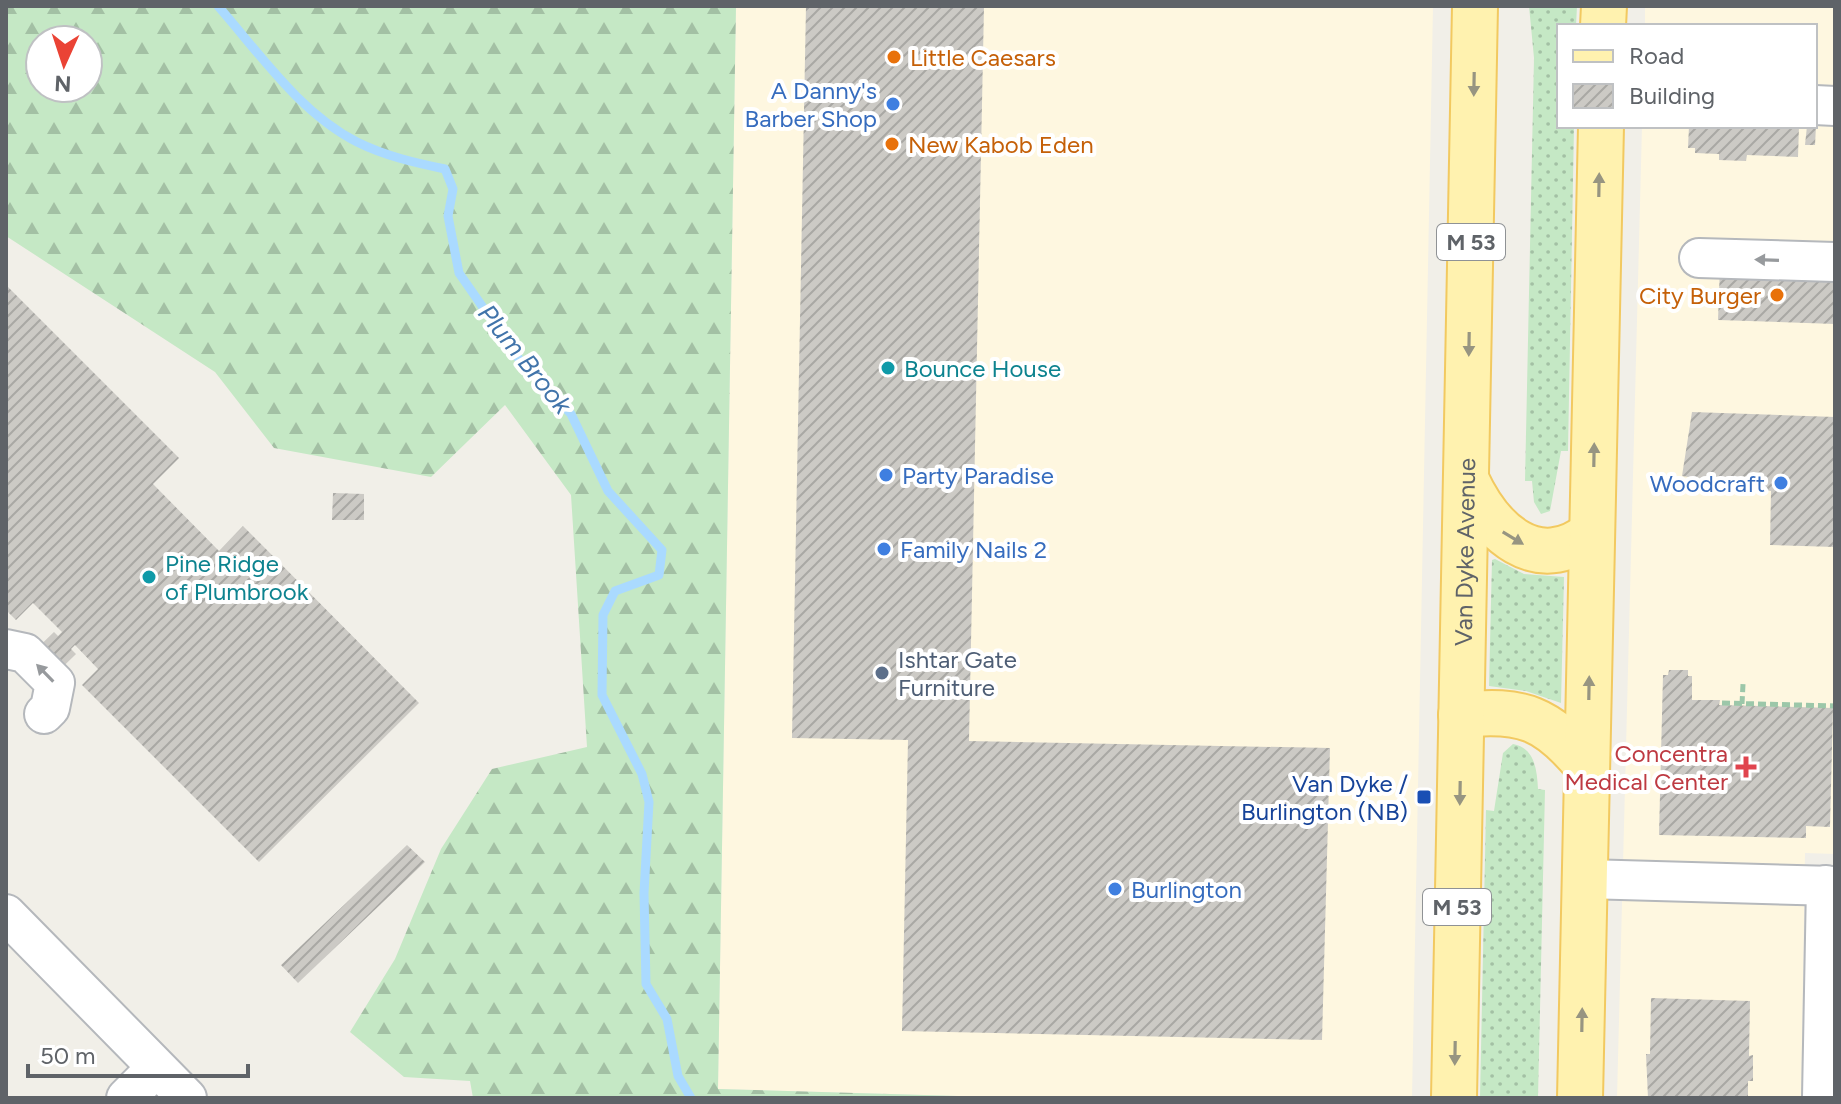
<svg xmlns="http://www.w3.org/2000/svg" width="1841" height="1104" font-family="Figtree,sans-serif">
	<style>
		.commercial { fill: #fef7e0 }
		.grass { fill: url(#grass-dots) }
		.forest { fill: url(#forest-firs); fill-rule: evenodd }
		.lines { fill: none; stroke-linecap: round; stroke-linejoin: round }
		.stream { stroke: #aadaff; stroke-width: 9 }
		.building { fill: url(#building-hatch) }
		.minor-casing { stroke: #b5b8bc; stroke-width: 42 }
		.major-casing { stroke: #f2c960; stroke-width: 48 }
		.path { stroke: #9cc7a9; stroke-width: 5; stroke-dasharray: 8 4; stroke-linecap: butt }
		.minor { stroke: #fff; stroke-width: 38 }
		.major { stroke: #fff2af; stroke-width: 44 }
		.oneway { fill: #979581 }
		.oneway2 { fill: #979a9d }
		.food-dot { fill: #e8710a; stroke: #fff; stroke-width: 3 }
		.shop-dot { fill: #3f7fe0; stroke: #fff; stroke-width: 3 }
		.culture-dot { fill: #0f9aa8; stroke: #fff; stroke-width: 3 }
		.service-dot { fill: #5c6f8a; stroke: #fff; stroke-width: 3 }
		.health-dot { fill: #e0444e; stroke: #fff; stroke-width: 3 }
		.transit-dot { fill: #1a4fb4; stroke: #fff; stroke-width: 3 }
		.labels { text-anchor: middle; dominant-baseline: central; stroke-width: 8; stroke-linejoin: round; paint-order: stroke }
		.shield { fill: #fff; stroke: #8f9295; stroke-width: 2 }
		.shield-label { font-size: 22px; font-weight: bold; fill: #5f6368 }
		.food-label { font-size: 24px; fill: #c56008; stroke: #fff; text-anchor: start }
		.shop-label { font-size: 24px; fill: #366cbe; stroke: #fff; text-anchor: start }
		.culture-label { font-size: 24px; fill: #0d838f; stroke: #fff; text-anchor: start }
		.street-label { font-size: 24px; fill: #5f6368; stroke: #fff }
		.service-label { font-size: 24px; fill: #4e5e75; stroke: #fff; text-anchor: start }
		.health-label { font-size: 24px; fill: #be3a42; stroke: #fff; text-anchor: end }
		.transit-label { font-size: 24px; fill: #164399; stroke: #fff; text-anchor: end }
		.water-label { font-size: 26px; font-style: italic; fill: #4174aa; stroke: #fff }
	</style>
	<defs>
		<pattern id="grass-dots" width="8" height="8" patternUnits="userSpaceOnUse" patternTransform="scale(2)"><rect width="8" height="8" fill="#c5e8c5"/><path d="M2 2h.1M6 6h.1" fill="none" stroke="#a3c0a4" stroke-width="1.8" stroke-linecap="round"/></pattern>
		<pattern id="forest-firs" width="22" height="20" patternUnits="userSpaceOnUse" patternTransform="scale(2)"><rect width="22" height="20" fill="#c5e8c5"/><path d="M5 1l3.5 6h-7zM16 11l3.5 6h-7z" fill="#a3c0a4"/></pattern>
		<pattern id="building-hatch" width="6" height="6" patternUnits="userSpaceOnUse" patternTransform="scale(2)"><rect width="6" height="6" fill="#cccac5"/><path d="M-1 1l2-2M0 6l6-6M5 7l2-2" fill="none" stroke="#a9a8a4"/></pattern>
	</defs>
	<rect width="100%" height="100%" fill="#f1efe8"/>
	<!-- commercial -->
	<g class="commercial">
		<path d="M736,6h697l-21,1092h-384l-310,-9z"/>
		<path d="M1645,6h190v848l-30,-1 -4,245h-184l25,-972h173v-100h-170z"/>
	</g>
	<!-- grass -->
	<g class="grass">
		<path d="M1529,6h48l-1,20h-17v100h15l-6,325h-7l-11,60 -9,3 -7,-12 -2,-21h-7l9,-423z"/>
		<path d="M1495,559l29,15 40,3 -3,126 -35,-12 -37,-5 3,-126z"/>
		<path d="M1513,744c22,4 24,26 25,45l7,1 -7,308h-58l6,-288 8,1 9,-58z"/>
	</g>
	<!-- forest -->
	<path class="forest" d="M6,6h730l-18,1083 310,9h-555l-3,-17 -66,-4 -54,-45 45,-73 46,-110 51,-80 95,-22 -16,-252 -66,-90 -74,72 -157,-29 -59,-76 -209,-136zM40,40h48v48h-48z"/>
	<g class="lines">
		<!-- stream -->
		<path class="stream" d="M218,6c42,48 82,107 139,136 28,14 59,21 88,27l8,20 -5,27 11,57 62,89 50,52 37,77 54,59 -3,25 -44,16 -12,24 -1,80 40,79 7,28 -5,91 2,91 21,35 11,57 13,22"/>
	</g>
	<!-- building -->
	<g class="building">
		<path d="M806,6h178l-15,735 361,7 -8,292 -420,-9 6,-291 -116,-2z"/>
		<path d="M1689,126h110l-1,31 -51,-2 -1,6 -27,-1v-6l-24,-1v-5h-7z"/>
		<path d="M1807,126h9l-1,19h-10z"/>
		<path d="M1720,266l115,4v54l-117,-4z"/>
		<path d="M6,285l173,173 -26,26 66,67 24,-25 176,177 -160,159 -177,-177 16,-16 -23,-24 -4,4 5,5 -34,33 -22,-22 34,-33 4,4 4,-4 -29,-29 -17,17 -10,-10z"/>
		<path d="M1692,412l143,5v130l-65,-2 1,-54 -89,-15z"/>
		<path d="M333,493l31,1v26h-32z"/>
		<path d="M1669,670h19v6h4v24h28l-1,5 114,3 -3,119 -24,-1v12l-147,-3 4,-160h5z"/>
		<path d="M407,845l18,17 -127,121 -17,-18z"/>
		<path d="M1651,998l99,3 -1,55 4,-1v26h-5v17h-100l-2,-44h4z"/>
	</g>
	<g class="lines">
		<!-- minor casing -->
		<g class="minor-casing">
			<g id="minor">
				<path d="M1815,105l20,1"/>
				<path d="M1699,258l136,4"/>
				<path d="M6,649l19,4 30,30 -5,25 -6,6"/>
				<path d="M1585,879l250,7"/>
				<path d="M6,914l181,184"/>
				<path d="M126,1098l30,-30"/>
				<path d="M1822,1098l4,-213"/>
			</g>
		</g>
		<!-- major casing -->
		<g class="major-casing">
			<g id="major">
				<path d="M1603,26l1,-20"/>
				<path d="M1466,479c24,52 70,98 126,54"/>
				<path d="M1461,715c61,-7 87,3 126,51"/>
				<path id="s1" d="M1454,1098l21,-1092"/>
				<path d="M1580,1098l21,-972"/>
			</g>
		</g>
		<!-- path -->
		<g class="path">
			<path d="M1722,703l113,3"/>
			<path d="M1742,704l1,-20"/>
		</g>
		<!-- minor -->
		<use href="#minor" class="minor"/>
		<!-- major -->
		<use href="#major" class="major"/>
	</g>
	<!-- one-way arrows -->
	<defs><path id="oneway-solid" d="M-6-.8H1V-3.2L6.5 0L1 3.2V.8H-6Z" transform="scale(2)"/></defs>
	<g class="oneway">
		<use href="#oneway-solid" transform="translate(1474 84) rotate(91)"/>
		<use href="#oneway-solid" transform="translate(1599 185) rotate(-89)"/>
		<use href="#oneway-solid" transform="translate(1469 344) rotate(91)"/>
		<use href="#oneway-solid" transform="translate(1594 455) rotate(-89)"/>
		<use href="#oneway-solid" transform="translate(1513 538) rotate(31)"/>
		<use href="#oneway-solid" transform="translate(1589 688) rotate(-89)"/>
		<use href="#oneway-solid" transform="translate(1460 793) rotate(91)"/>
		<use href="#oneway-solid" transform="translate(1582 1020) rotate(-89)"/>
		<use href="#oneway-solid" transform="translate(1455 1053) rotate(91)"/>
	</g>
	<g class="oneway2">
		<use href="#oneway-solid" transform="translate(1767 260) rotate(-178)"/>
		<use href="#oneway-solid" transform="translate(45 673) rotate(-134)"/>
	</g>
	<!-- markers -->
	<g class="food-dot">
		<circle cx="894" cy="57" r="8"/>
		<circle cx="892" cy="144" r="8"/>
		<circle cx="1777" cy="295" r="8"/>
	</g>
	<g class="shop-dot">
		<circle cx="893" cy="104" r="8"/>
		<circle cx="886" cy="475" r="8"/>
		<circle cx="1781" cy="483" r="8"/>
		<circle cx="884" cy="549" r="8"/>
		<circle cx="1115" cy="889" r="8"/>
	</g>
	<g class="culture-dot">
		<circle cx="888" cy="368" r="8"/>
		<circle cx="149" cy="577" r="8"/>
	</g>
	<circle class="service-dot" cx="882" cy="673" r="8"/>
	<path class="health-dot" d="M1742 755h8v8h8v8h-8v8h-8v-8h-8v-8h8z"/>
	<rect class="transit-dot" x="1416" y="789" width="16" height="16" rx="4"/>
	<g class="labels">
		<!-- shield labels -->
		<g class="shield">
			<rect x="1437" y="224" width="68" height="36" rx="6"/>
			<rect x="1423" y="889" width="68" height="36" rx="6"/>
		</g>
		<g class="shield-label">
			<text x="1471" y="242">M 53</text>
			<text x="1457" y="907">M 53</text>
		</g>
		<!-- food labels -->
		<g class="food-label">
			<text x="910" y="57">Little Caesars</text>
			<text x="908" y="144">New Kabob Eden</text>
			<text x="1761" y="295" text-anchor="end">City Burger</text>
		</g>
		<!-- shop labels -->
		<g class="shop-label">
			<text x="877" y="90" text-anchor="end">A Danny's<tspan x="877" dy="28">Barber Shop</tspan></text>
			<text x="902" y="475">Party Paradise</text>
			<text x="1765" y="483" text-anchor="end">Woodcraft</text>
			<text x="900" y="549">Family Nails 2</text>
			<text x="1131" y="889">Burlington</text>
		</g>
		<!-- culture labels -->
		<g class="culture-label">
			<text x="904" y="368">Bounce House</text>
			<text x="165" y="563">Pine Ridge<tspan x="165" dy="28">of Plumbrook</tspan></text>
		</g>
		<!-- street labels -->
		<g class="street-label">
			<text stroke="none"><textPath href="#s1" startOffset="546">Van Dyke Avenue</textPath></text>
		</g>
		<!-- service labels -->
		<g class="service-label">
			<text x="898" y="659">Ishtar Gate<tspan x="898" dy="28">Furniture</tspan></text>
		</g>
		<!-- health labels -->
		<g class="health-label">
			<text x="1728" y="753">Concentra<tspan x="1728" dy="28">Medical Center</tspan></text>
		</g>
		<!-- transit labels -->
		<g class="transit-label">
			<text x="1408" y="783">Van Dyke /<tspan x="1408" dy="28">Burlington (NB)</tspan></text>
		</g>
		<!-- water labels -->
		<g class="water-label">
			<text transform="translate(525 359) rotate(51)">Plum Brook</text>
		</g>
	</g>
	<!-- border -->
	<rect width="1841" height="1104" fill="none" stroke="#5f6368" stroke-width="16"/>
	<!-- legend -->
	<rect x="1557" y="24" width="260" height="104" fill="#ffffff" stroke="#bfc1c3" stroke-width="2"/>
	<rect x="1573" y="50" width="40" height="12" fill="#fff2af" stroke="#bfc1c3" stroke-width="2"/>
	<text x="1629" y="64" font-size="24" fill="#5f6368">Road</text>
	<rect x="1573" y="84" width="40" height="24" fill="url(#building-hatch)" stroke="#bfc1c3" stroke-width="2"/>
	<text x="1629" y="104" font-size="24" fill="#5f6368">Building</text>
	<!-- north arrow -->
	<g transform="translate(64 64) rotate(183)"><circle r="38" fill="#ffffff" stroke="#bfc1c3" stroke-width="2"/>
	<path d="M0-6L14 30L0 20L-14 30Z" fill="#ea4335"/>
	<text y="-12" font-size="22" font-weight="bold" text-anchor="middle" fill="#5f6368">N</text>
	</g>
	<!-- scale -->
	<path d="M28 1064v12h220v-12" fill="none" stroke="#5f6368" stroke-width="4"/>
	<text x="40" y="1064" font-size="24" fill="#5f6368" stroke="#ffffff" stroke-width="6" paint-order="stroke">50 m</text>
</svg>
